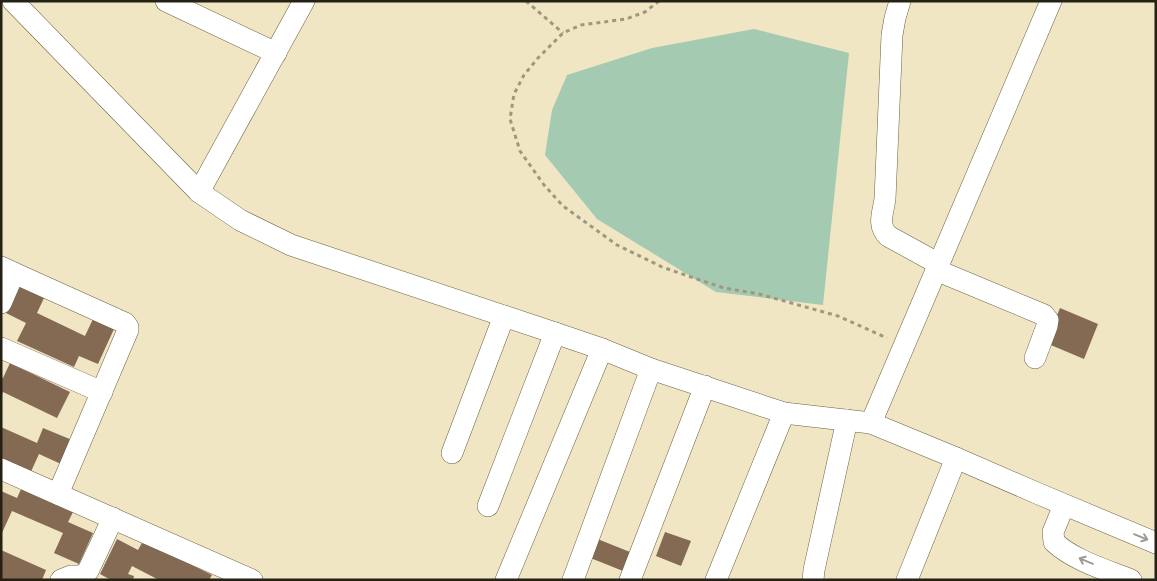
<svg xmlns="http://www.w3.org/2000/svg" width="1157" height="581" font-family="'Public Sans',sans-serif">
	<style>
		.water { fill: #a5cab2 }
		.building { fill: #846953 }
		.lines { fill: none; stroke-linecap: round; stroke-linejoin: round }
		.street-casing { stroke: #6a6142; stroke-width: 22 }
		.path { stroke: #9f987e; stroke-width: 3; stroke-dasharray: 4 4; stroke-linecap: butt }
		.street { stroke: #fff; stroke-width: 21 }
		.oneway { stroke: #9d9b96 }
	</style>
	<rect width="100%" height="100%" fill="#f0e6c3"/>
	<!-- water -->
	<path class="water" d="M754,29l95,24 -26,252 -107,-13 -119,-73 -52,-64 7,-45 15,-35 85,-27z"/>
	<!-- building -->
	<g class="building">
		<path d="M20,285l24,13 -7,15 48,23 8,-17 21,10 -16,35 -19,-8 -5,11 -57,-26 9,-18 -20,-10z"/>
		<path d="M1060,308l38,16 -14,35 -38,-16z"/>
		<path d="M10,363l60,29 -13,26 -54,-26 -2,5v-20l2,1z"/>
		<path d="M1,427l36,16 6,-15 29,12 -11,24 -22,-10 -10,22 -28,-13z"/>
		<path d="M22,487l52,23 -6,12 25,11 -14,31 -25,-11 9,-20 -51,-22 -11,24v-44l16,7z"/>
		<path d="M665,532l26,9 -10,25 -25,-10z"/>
		<path d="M595,538l40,16 -7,19 -40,-16z"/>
		<path d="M117,539l21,11 5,-9 69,34 -3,5h-50l-27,-14 -4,8 6,2 -1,4h-22l-11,-6z"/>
		<path d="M1,550l45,20 -4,10h-41z"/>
	</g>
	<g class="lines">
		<!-- street casing -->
		<g class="street-casing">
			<g id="street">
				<path d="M13,1l186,191 41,28 51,25 264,88 47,16 49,20 133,44 87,10 85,35 83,36 117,49"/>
				<path d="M166,1l110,52"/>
				<path d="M900,1l-5,17 -3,17 -7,164c-2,14 -8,26 3,37l51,28"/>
				<path d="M199,192l105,-191"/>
				<path d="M1,267l13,6 -13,30"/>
				<path d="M936,270l108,45 4,5 -1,6 -12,32"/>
				<path d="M14,273l111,50 3,4v3l-70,164"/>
				<path d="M1,348l101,44"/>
				<path d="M871,423l180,-422"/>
				<path d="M452,453l52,-137"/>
				<path d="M1,469l251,111"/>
				<path d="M1064,505l-11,27 1,10c19,18 52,28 77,38"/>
				<path d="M488,506l67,-173"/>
				<path d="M61,580l10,-4h10l7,-5 25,-53"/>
				<path d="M506,580l96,-231"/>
				<path d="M573,580l78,-211"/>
				<path d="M630,580l75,-194"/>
				<path d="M716,580l68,-167"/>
				<path d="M813,580l1,-10 33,-150"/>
				<path d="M907,580l49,-122"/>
			</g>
		</g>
		<!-- path -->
		<g class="path">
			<path d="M526,1l37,32"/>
			<path d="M659,1l-14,11 -19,7 -45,6 -18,8 -25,25 -14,17 -10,19 -4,25 10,32 24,34 19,21 54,39 45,22 29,10 33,11 35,6 79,22 49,22"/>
		</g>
		<!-- street -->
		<use href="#street" class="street"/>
	</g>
	<!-- one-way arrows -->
	<defs><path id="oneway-shaft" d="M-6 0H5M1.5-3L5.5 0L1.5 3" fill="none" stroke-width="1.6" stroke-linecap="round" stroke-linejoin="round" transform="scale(1.25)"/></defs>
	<g class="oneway">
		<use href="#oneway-shaft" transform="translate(1141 537) rotate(22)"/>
		<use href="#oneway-shaft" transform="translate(1086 561) rotate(-157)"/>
	</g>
	<!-- border -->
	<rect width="1157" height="581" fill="none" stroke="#252115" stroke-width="5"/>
</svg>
